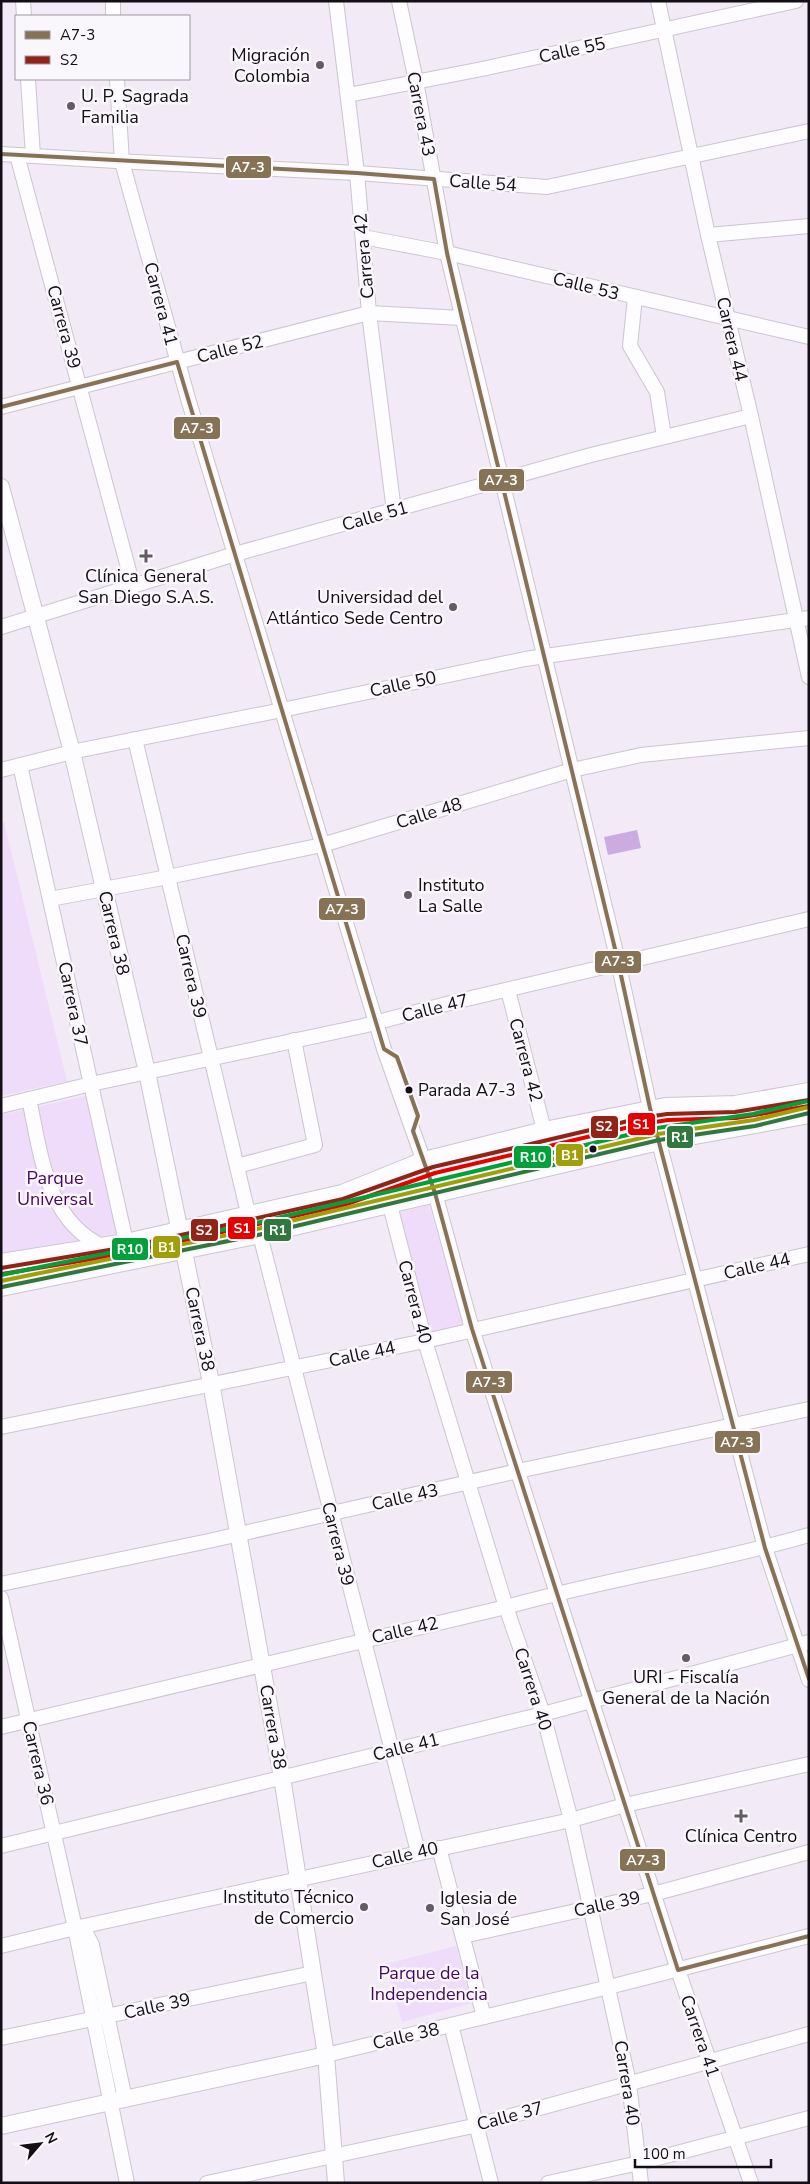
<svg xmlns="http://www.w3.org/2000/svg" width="810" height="2184" font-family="'Nunito Sans',sans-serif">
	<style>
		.green { fill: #eedcfa }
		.water { fill: #ccabe0 }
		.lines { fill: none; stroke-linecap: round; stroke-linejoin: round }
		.minor-casing { stroke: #ccc5d0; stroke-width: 16 }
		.major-casing { stroke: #ccc5d0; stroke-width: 18 }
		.minor { stroke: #fdfcfe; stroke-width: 14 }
		.major { stroke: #fdfcfe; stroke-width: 16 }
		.bus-1-casing { stroke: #faf7fc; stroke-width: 8 }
		.bus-2-casing { stroke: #faf7fc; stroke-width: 8 }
		.bus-3-casing { stroke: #faf7fc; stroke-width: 8 }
		.bus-4-casing { stroke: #faf7fc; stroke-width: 8 }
		.bus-5-casing { stroke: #faf7fc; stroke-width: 8 }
		.bus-6-casing { stroke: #faf7fc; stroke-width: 8 }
		.bus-1 { stroke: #867356; stroke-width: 4 }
		.bus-2 { stroke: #922317; stroke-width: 4 }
		.bus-3 { stroke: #e60000; stroke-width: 4 }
		.bus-4 { stroke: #a19f09; stroke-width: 4 }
		.bus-5 { stroke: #307840; stroke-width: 4 }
		.bus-6 { stroke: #00a13a; stroke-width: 4 }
		.poi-dot { fill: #625c65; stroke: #faf7fc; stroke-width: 2 }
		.bus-dot { fill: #140f17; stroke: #faf7fc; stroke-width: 2 }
		.labels { text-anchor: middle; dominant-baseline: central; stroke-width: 5; stroke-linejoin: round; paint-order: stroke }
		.bus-label { font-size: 17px; fill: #140f17; stroke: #faf7fc; text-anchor: start }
		.street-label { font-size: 18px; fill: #140f17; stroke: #faf7fc }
		.poi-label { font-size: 18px; fill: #140f17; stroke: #faf7fc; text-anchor: end }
		.park-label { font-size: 18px; fill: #44075e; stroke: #faf7fc }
		.line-badge { stroke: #faf7fc; stroke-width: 2 }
		.badge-label { font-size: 14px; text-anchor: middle; font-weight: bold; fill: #fff }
	</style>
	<rect width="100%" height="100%" fill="#f2eaf7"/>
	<!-- green -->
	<g class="green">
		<path d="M4,822l63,259 -66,15v-273z"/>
		<path d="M90,1095l30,138 -119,20v-138z"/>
		<path d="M429,1205l36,120 -37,9 -32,-120z"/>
		<path d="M456,1946l16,57 -70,19 -16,-58z"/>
	</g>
	<!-- water -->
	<path class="water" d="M637,830l4,18 -33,7 -4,-18z"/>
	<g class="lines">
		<!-- minor casing -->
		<g class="minor-casing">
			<g id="minor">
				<path d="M23,1l1,15"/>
				<path d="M113,1v15"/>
				<path d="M336,1l21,172 12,140 25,198"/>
				<path d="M399,1l17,80 31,172 170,704 33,151 115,440 44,132"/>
				<path d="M658,1l50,234 43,181 58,261"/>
				<path d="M28,79l5,77"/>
				<path d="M117,79l5,83 67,240 195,647 51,144 37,136 206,641 73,213"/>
				<path d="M348,95l134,-26 314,-68"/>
				<path d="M1,154l115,7 241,12 190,14 262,-56"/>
				<path d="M17,155l116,431"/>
				<path d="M708,235l101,-9"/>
				<path d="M363,237l84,16 362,84"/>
				<path d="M635,297l-5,49 27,46 7,45"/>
				<path d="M1,407l368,-94 93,5"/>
				<path d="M1,627l234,-73 356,-99 160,-39"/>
				<path d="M135,739l113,474"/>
				<path d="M20,765l106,477"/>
				<path d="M1,770l75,-19 206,-41 243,-51 284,-41"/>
				<path d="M50,899l118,-22 154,-32 250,-75 69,-15 168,-17"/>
				<path d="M508,990l36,140"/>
				<path d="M29,1099c12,55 17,122 75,148"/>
				<path d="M1,1106l90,-22 272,-58 91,-24 355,-83"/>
				<path d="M237,1166l78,-21 -21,-105"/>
				<path d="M390,1205l35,136 81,266 37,107 28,106 58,263 12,100"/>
				<path d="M260,1235l158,617"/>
				<path d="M1,1427l424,-86 384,-87"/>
				<path d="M1,1584l203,-42 314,-71 291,-62"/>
				<path d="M1,1598l74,330 52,255"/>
				<path d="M1,1727l505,-120c100,-28 203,-43 303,-72"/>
				<path d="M1,1846l542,-132 266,-72"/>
				<path d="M439,1848l45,169"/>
				<path d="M75,1928l12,7 5,10 33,154"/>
				<path d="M463,1936l190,-42 156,-42"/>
				<path d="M1,1946l74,-18 496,-108 54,-15 184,-41"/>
				<path d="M451,2025l40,158"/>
				<path d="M1,2038l312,-65"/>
				<path d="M326,2055l283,-68 200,-51"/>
				<path d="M207,2183l271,-58 331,-91"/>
				<path d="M548,2183l91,-20 170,-45"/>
			</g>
		</g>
		<!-- major casing -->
		<g class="major-casing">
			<g id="major">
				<path d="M1,487l71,265 75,320 64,311 71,394 16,102 28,176 10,128"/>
				<path d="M1,1262l125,-20 216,-49 82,-33 120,-30 121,-24 70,-2 74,-13"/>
				<path d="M1,1288l259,-53 386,-90 163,-30"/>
				<path d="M1,2126l325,-71"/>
			</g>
		</g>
		<!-- minor -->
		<use href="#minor" class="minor"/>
		<!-- major -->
		<use href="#major" class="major"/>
		<!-- bus-1 casing -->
		<g class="bus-1-casing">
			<g id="bus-1">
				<path d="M1,154l356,19 77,6 13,74 15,65 155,639 33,151 115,440 44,131"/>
				<path d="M1,407l176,-45 207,687 13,8 21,59 -5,15 22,62 37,136 206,641 131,-34"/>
			</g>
		</g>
		<!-- bus-2 casing -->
		<g class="bus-2-casing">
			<path id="bus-2" d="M1,1268l126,-21 216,-48 90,-32 208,-49 26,-4 68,-2 74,-12"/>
		</g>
		<!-- bus-3 casing -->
		<g class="bus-3-casing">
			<path id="bus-3" d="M2,1274l126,-21 216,-48 91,-32 207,-49 26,-4 68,-2 73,-12"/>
		</g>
		<!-- bus-4 casing -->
		<g class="bus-4-casing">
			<path id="bus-4" d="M1,1281l256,-52 401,-95 96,-14 55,-13"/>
		</g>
		<!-- bus-5 casing -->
		<g class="bus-5-casing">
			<path id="bus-5" d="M2,1287l256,-52 401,-95 96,-14 54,-13"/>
		</g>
		<!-- bus-6 casing -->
		<g class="bus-6-casing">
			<path id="bus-6" d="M1,1275l255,-52 401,-95 96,-14 55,-13"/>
		</g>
		<!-- bus-1 -->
		<use href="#bus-1" class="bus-1"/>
		<!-- bus-2 -->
		<use href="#bus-2" class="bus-2"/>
		<!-- bus-3 -->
		<use href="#bus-3" class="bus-3"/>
		<!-- bus-4 -->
		<use href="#bus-4" class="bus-4"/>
		<!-- bus-5 -->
		<use href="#bus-5" class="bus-5"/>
		<!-- bus-6 -->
		<use href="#bus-6" class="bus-6"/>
	</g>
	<!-- markers -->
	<g class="poi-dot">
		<circle cx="320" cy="65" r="5"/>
		<circle cx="71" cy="106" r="5"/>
		<path d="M143.5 548.5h5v5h5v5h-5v5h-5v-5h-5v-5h5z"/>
		<circle cx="453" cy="607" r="5"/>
		<circle cx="408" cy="895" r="5"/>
		<circle cx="686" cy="1658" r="5"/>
		<path d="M738.5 1808.5h5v5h5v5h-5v5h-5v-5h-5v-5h5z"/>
		<circle cx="364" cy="1907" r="5"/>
		<circle cx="430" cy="1908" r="5"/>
	</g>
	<g class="bus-dot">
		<circle cx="409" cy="1090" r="4.5"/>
		<circle cx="593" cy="1149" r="4.5"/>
	</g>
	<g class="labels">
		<!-- bus labels -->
		<g class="bus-label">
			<text x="418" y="1090">Parada A7-3</text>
		</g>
		<!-- street labels -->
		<g class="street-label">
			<text transform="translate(572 50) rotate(-12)">Calle 55</text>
			<text transform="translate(421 114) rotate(79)">Carrera 43</text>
			<text transform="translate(483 183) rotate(4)">Calle 54</text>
			<text transform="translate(364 256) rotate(-95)">Carrera 42</text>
			<text transform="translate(586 286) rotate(14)">Calle 53</text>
			<text transform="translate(161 304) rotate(75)">Carrera 41</text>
			<text transform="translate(64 327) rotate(75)">Carrera 39</text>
			<text transform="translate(732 339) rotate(77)">Carrera 44</text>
			<text transform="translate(230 349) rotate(-14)">Calle 52</text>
			<text transform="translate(375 516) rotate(-16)">Calle 51</text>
			<text transform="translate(403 684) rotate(-12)">Calle 50</text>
			<text transform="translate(429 813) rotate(-17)">Calle 48</text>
			<text transform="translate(114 933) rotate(77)">Carrera 38</text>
			<text transform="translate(191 976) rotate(77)">Carrera 39</text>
			<text transform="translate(73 1004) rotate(78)">Carrera 37</text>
			<text transform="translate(435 1008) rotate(-14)">Calle 47</text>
			<text transform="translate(526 1060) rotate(75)">Carrera 42</text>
			<text transform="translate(757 1266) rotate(-13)">Calle 44</text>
			<text transform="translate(415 1302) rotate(75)">Carrera 40</text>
			<text transform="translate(200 1329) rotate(78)">Carrera 38</text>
			<text transform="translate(362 1354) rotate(-12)">Calle 44</text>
			<text transform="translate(405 1497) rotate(-13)">Calle 43</text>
			<text transform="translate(338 1544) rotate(76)">Carrera 39</text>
			<text transform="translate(405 1630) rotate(-13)">Calle 42</text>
			<text transform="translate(533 1689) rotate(72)">Carrera 40</text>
			<text transform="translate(273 1727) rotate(80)">Carrera 38</text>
			<text transform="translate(406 1747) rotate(-14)">Calle 41</text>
			<text transform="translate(38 1763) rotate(77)">Carrera 36</text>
			<text transform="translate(405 1855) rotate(-13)">Calle 40</text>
			<text transform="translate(607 1904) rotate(-12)">Calle 39</text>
			<text transform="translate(157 2006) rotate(-12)">Calle 39</text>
			<text transform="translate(406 2036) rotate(-13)">Calle 38</text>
			<text transform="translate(700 2036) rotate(71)">Carrera 41</text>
			<text transform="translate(627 2083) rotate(81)">Carrera 40</text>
			<text transform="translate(510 2116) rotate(-15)">Calle 37</text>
		</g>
		<!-- poi labels -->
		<g class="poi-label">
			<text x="310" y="55">Migración<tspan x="310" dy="21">Colombia</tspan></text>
			<text x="81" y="96" text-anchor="start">U. P. Sagrada<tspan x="81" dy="21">Familia</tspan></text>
			<text x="146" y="576" text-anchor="middle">Clínica General<tspan x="146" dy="21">San Diego S.A.S.</tspan></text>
			<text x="443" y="597">Universidad del<tspan x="443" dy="21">Atlántico Sede Centro</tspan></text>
			<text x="418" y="885" text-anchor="start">Instituto<tspan x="418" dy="21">La Salle</tspan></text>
			<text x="686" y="1677" text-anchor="middle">URI - Fiscalía<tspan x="686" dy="21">General de la Nación</tspan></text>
			<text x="741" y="1836" text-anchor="middle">Clínica Centro</text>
			<text x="354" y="1897">Instituto Técnico<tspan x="354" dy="21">de Comercio</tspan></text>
			<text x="440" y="1898" text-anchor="start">Iglesia de<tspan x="440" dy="21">San José</tspan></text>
		</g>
		<!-- park labels -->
		<g class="park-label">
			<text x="55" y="1178">Parque<tspan x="55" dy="21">Universal</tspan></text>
			<text x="429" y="1973">Parque de la<tspan x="429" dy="21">Independencia</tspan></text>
		</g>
	</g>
	<g class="line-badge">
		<rect x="225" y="155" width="47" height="24" rx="5" fill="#867356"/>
		<rect x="173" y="416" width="48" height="24" rx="5" fill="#867356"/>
		<rect x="478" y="468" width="47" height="24" rx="5" fill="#867356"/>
		<rect x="318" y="897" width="48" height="24" rx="5" fill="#867356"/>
		<rect x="594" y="950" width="48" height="24" rx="5" fill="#867356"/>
		<rect x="627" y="1112" width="29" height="24" rx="5" fill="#e60000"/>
		<rect x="590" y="1115" width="29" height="24" rx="5" fill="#922317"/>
		<rect x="666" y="1125" width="28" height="24" rx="5" fill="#307840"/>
		<rect x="555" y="1143" width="29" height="24" rx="5" fill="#a19f09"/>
		<rect x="513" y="1145" width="39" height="24" rx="5" fill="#00a13a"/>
		<rect x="227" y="1216" width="29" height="24" rx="5" fill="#e60000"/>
		<rect x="190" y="1218" width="29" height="24" rx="5" fill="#922317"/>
		<rect x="263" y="1218" width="29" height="24" rx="5" fill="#307840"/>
		<rect x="152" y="1235" width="29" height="24" rx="5" fill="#a19f09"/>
		<rect x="111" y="1237" width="38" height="24" rx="5" fill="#00a13a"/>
		<rect x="465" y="1370" width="48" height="24" rx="5" fill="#867356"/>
		<rect x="714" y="1430" width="47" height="24" rx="5" fill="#867356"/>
		<rect x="619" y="1848" width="47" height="24" rx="5" fill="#867356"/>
	</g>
	<g class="badge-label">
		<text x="248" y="172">A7-3</text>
		<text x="197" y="433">A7-3</text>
		<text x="501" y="485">A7-3</text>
		<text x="342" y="914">A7-3</text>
		<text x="618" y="966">A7-3</text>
		<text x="641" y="1129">S1</text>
		<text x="604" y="1131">S2</text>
		<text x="680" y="1142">R1</text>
		<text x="570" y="1160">B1</text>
		<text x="533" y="1162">R10</text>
		<text x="242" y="1233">S1</text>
		<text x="204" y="1235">S2</text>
		<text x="278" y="1235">R1</text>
		<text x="167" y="1252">B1</text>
		<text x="130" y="1254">R10</text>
		<text x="489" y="1387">A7-3</text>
		<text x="737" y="1447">A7-3</text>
		<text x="643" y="1865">A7-3</text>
	</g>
	<!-- border -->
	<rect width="810" height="2184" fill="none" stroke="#140f17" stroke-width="5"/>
	<!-- legend -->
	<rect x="15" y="15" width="175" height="65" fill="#faf7fc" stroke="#9e9aa0"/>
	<rect x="25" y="31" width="25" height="8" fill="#867356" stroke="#9e9aa0"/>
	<text x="60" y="40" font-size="15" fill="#140f17">A7-3</text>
	<rect x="25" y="56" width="25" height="8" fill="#922317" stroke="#9e9aa0"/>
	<text x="60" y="65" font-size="15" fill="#140f17">S2</text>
	<!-- north arrow -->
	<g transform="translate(40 2144) rotate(62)" stroke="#faf7fc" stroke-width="4" paint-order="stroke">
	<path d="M0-4L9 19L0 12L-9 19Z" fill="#140f17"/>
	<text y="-8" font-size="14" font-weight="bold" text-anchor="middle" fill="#140f17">N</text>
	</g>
	<!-- scale -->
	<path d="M635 2159v8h136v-8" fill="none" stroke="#140f17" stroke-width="2.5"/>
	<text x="642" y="2159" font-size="15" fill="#140f17" stroke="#faf7fc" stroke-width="4" paint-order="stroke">100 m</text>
</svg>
